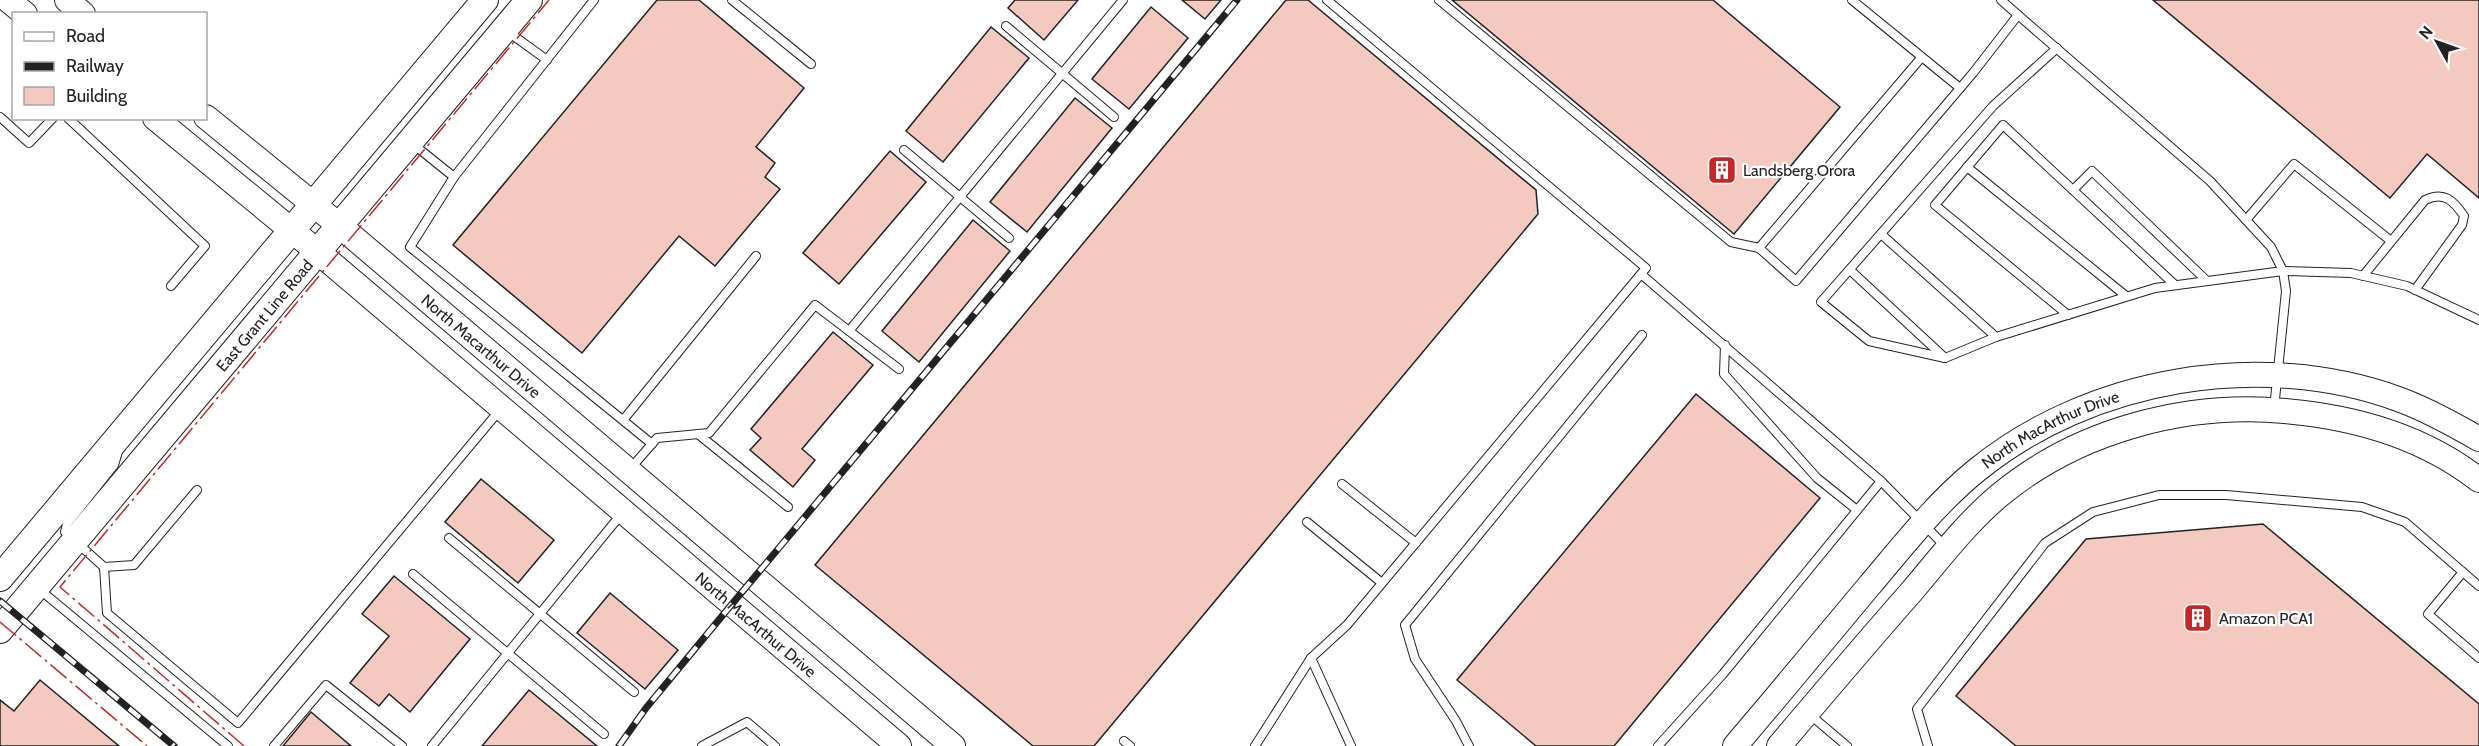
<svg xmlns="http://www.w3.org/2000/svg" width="2479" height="746" font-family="Cabin,sans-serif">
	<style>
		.building { fill: #f3c9c0; stroke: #222; stroke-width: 1.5 }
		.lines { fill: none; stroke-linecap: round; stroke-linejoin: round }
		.lane-casing { stroke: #222; stroke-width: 10 }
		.secondary-casing { stroke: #222; stroke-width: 26 }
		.primary-casing { stroke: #222; stroke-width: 28 }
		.lane { stroke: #fff; stroke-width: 8 }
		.secondary { stroke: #fff; stroke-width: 24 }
		.primary { stroke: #fff; stroke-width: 26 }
		.rail-casing { stroke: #222; stroke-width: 7 }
		.rail { stroke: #fff; stroke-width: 4.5; stroke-dasharray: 14; stroke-linecap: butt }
		.power { stroke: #c62828; stroke-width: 1.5; stroke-dasharray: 21 4.5 3 4.5; stroke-linecap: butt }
		.labels { text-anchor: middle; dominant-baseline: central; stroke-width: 4.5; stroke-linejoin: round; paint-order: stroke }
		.poi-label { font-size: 16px; fill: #222; stroke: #fff; text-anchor: start }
		.street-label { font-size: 16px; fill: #222; stroke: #fff }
	</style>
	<rect width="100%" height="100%" fill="#fff"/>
	<!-- building -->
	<g class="building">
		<path d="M657,0h42l105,88 -48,59 19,16 -10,14 15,12 -65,77 -36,-30 -97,117 -129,-108z"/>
		<path d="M1015,0h63l-34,40 -36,-32z"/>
		<path d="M1182,0h39l-16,19z"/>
		<path d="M1286,0h22l228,190 2,24 -444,532h-61l-218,-181z"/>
		<path d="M1452,0h261l127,107 -106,127z"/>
		<path d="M2153,0h326v198l-52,-44 -37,44z"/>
		<path d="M1151,7l37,31 -59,71 -37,-30z"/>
		<path d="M991,27l38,31 -86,104 -37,-31z"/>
		<path d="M1075,98l37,30 -85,104 -37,-30z"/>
		<path d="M890,151l36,31 -87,102 -36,-31z"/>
		<path d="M973,220l37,31 -91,111 -37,-31z"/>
		<path d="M833,332l40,33 -71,84 13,11 -22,27 -43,-37 11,-12 -10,-9z"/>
		<path d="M1696,394l124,104 -206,248h-78l-79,-66z"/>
		<path d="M481,479l73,61 -36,43 -73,-61z"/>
		<path d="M2263,524l216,180v42h-463l-60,-50 130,-157z"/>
		<path d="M394,576l76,63 -60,73 -21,-18 -10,12 -29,-23 39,-47 -27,-22z"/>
		<path d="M610,593l68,57 -33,39 -68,-56z"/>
		<path d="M40,680l79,66h-119v-46l14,11z"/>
		<path d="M529,690l68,56h-115z"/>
		<path d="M311,712l40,34h-68z"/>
	</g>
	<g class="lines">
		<!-- lane casing -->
		<g class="lane-casing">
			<g id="lane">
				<path d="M732,0l79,64"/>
				<path d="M1327,0l319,268 -299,357 -36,33 40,88"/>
				<path d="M1439,0l292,242 28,6 37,33 177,-208 45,-58 192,166 61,66 12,24 3,20 -12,118"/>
				<path d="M1852,0l108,88"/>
				<path d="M2001,0l17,15"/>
				<path d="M1006,26l108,91"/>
				<path d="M507,31l40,29"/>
				<path d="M0,117l29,26 24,-25"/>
				<path d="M68,118l137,128 -34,40"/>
				<path d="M413,144l41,33 140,-177"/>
				<path d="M904,150l105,88"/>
				<path d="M1967,167l159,129"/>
				<path d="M454,177l-44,70 242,197"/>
				<path d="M2073,190l19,-19 114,109"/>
				<path d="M2246,220l48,-56 97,77"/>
				<path d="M1759,248l162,-190"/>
				<path d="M1850,270l95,88 51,-21 -115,-103"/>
				<path d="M1641,274l240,207 64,65"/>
				<path d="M2363,276l62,-76c19,-9 28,0 39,16l-2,9 -47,65"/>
				<path d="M2068,315l-133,-110 68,-80 171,159"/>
				<path d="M849,331l274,-331"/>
				<path d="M1996,337l159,-49 128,-17 68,2 56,13 72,34"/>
				<path d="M1725,345l-1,29 93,104 40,32"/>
				<path d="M1945,358l-76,-17 -48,-39 172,-196 64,-58"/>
				<path d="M624,419l132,-163"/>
				<path d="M698,434l90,73"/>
				<path d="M119,448l-5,17 -47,59 -2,8 39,35 3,46 131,110 261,-312"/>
				<path d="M631,468l26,-30 52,-5 106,-128 84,64"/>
				<path d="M1342,484l74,59"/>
				<path d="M1307,522l75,61"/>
				<path d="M449,538l185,154"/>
				<path d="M104,567l30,-2 63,-75"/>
				<path d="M2463,572l-35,42 51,44"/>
				<path d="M413,574l191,160"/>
				<path d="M39,589l189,157"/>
				<path d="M1808,713l39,33"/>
				<path d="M1124,741l6,5"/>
				<path d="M274,746l52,-61 76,61"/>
				<path d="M432,746l191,-234"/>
				<path d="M702,746l45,-24 28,24"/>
				<path d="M1255,746l56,-88"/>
				<path d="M1469,746l-13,-25 -41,-62 -10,-34 237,-290"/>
				<path d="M1658,746l65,-72 158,-193"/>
				<path d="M1928,746l-11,-37 128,-166 48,-31 66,-17h67l136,12 43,15 74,64"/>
			</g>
		</g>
		<!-- secondary casing -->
		<g class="secondary-casing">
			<g id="secondary">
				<path d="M8,0l17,14"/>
				<path d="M67,0l16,14"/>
				<path id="s1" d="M206,117l134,109 613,520"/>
				<path id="s2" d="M155,118l163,134 581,494"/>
				<path id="s3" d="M1735,746c45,-53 89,-106 134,-160 34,-40 67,-83 108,-116 113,-92 284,-121 421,-71 28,10 55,25 81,40"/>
				<path d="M1779,746c44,-52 88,-104 133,-155 28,-33 55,-69 89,-97 78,-64 185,-92 284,-83 69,6 139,26 194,69"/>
			</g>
		</g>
		<!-- primary casing -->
		<g class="primary-casing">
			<g id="primary">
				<path d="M0,578l485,-578"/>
				<path id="s4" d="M0,630l529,-630"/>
			</g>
		</g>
		<!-- lane -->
		<use href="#lane" class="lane"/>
		<!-- secondary -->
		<use href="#secondary" class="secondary"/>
		<!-- primary -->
		<use href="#primary" class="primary"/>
		<!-- rail casing -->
		<g class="rail-casing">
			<g id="rail">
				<path d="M0,601l174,145"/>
				<path d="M619,746l27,-38 86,-104 505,-604"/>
			</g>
		</g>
		<!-- rail -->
		<use href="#rail" class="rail"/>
		<!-- power -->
		<g class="power">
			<path d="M0,622l147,124"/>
			<path d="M244,746l-184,-159 489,-587"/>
		</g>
	</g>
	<!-- icons -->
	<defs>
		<g id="building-square" transform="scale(1.5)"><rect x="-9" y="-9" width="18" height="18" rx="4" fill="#c62828" stroke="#fff"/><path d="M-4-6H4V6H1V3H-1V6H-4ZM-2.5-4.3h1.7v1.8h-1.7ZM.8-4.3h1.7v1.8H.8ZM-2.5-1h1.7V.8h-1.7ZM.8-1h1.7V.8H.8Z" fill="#fff"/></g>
	</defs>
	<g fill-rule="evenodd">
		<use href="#building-square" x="1722" y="170"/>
		<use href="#building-square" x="2198" y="618"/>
	</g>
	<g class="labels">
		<!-- poi labels -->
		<g class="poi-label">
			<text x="1743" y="170">Landsberg Orora</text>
			<text x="2219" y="618">Amazon PCA1</text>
		</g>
		<!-- street labels -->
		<g class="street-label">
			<text stroke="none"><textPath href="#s4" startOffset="411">East Grant Line Road</textPath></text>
			<text stroke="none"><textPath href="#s1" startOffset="358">North Macarthur Drive</textPath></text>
			<text stroke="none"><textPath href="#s3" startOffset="452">North MacArthur Drive</textPath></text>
			<text stroke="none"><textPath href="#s2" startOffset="786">North MacArthur Drive</textPath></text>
		</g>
	</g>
	<!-- legend -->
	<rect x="12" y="12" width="195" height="108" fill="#ffffff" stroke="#a7a7a7" stroke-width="1.5"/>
	<rect x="24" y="32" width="30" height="9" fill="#ffffff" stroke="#a7a7a7" stroke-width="1.5"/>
	<text x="66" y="42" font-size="18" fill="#222222">Road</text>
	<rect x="24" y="62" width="30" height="9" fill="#222222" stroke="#a7a7a7" stroke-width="1.5"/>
	<text x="66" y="72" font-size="18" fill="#222222">Railway</text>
	<rect x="24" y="87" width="30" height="18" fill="#f3c9c0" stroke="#a7a7a7" stroke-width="1.5"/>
	<text x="66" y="102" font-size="18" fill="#222222">Building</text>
	<!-- north arrow -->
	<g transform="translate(2437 42) rotate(310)" stroke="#ffffff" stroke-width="4.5" paint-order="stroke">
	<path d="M0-4.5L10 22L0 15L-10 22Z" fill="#222222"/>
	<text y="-9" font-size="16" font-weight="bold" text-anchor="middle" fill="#222222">N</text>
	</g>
</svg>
